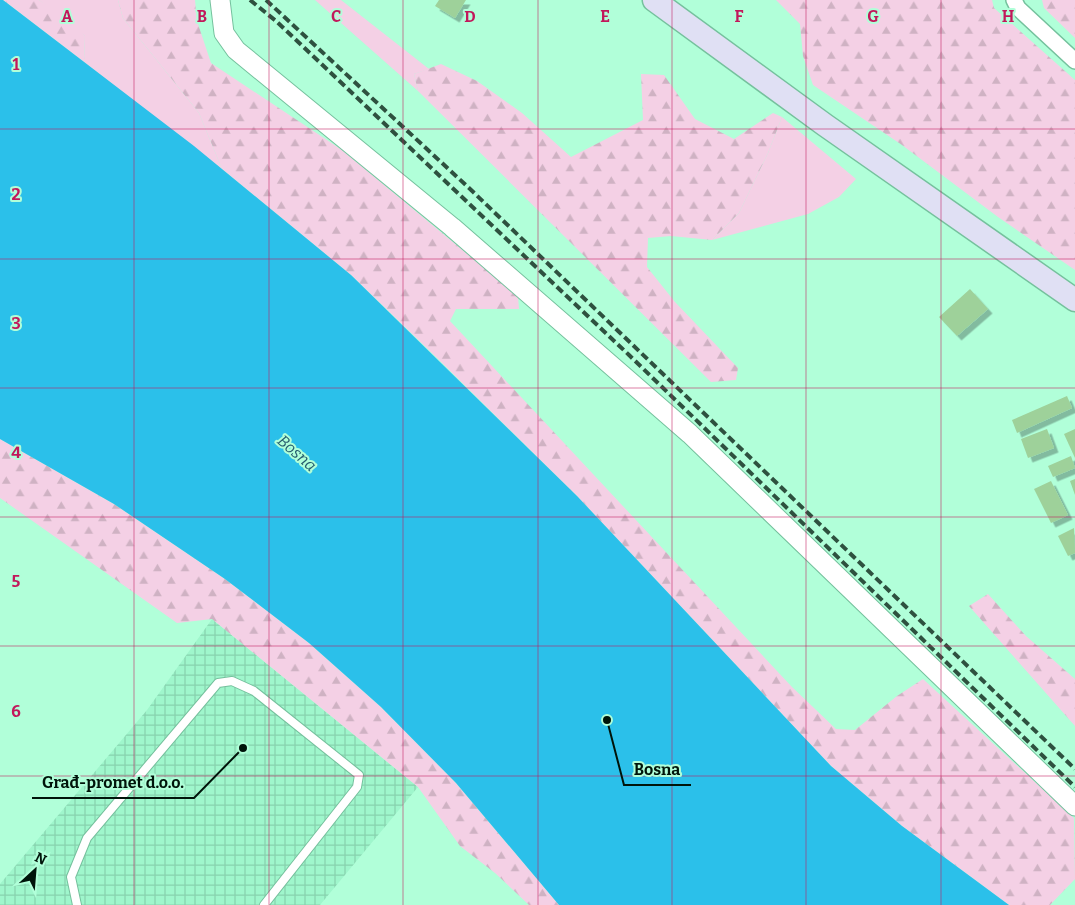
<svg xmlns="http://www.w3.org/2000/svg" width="1075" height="905" font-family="Bitter,serif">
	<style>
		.industrial { fill: url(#industrial-grid) }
		.grass { fill: #f4d0e5 }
		.forest { fill: url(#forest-firs) }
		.water { fill: #2bc0ea }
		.building { fill: #9ed19a; filter: url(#shadow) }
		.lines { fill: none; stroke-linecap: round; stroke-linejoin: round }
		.service-casing { stroke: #75c19d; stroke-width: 10 }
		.minor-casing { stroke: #75c19d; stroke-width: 18 }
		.tertiary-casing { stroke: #75c19d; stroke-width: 21 }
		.secondary-casing { stroke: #75c19d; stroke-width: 25 }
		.service { stroke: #fff; stroke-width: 8 }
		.minor { stroke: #fff; stroke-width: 15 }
		.tertiary { stroke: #fff; stroke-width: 19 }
		.secondary { stroke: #e0e0f4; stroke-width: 22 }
		.rail { stroke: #2e513f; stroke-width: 4; stroke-dasharray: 8 4; stroke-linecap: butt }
		.grid { fill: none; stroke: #c2185b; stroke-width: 1; stroke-opacity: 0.55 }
		.labels { text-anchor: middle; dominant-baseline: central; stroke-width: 4; stroke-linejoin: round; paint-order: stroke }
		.water-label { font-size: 16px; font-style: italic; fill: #255c6e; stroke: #b1ffd9 }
		.grid-label { font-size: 16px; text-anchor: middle; font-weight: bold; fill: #c2185b; stroke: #b1ffd9; stroke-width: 4; stroke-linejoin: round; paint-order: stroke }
		.leader { fill: none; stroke: #00140a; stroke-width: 2 }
		.callout-dot { fill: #00140a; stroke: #b1ffd9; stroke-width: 2 }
		.callout-label { font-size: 16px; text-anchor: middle; font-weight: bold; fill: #00140a; stroke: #b1ffd9; stroke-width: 4; stroke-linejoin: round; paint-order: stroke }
	</style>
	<defs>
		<pattern id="industrial-grid" width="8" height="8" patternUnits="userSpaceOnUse" patternTransform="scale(1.25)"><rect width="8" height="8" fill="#9ff6cc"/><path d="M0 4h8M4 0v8" fill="none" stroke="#87d2ae"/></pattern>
		<pattern id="forest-firs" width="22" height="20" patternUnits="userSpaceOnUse" patternTransform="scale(1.25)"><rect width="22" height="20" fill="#f4d0e5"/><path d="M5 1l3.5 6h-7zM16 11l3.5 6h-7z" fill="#cfb2c3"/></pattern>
		<filter id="shadow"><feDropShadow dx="4.5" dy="4.5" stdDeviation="0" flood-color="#0004"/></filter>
	</defs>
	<rect width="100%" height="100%" fill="#b1ffd9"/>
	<!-- industrial -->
	<path class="industrial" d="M212,619l206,168 -98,118h-320v-21l147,-174z"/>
	<!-- grass -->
	<g class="grass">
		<path d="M39,0h79l5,18 76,95 23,56 -138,-107 1,-26z"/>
		<path d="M315,0h26l88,69 -15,5 4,17z"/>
		<path d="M782,117l74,62 -17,18 -31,17 -96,26 27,-27 29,-60z"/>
	</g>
	<!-- forest -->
	<g class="forest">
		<path d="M3,0h36l28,18 18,18 -1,26z"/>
		<path d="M118,0h77l2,21 14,42 131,87 176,146 1,13h-63l-6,12 342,366 44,42 19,1 42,-34 26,-17 151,139 1,61 -25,26h-41l-107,-79 -71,-60 -254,-270 -141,-139 -85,-82 -129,-106 -23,-56 -76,-95z"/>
		<path d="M776,0h216l2,8 81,72v190l-77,-53 -96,-72 -89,-60 -10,-29 -3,-32z"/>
		<path d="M1042,0h33v38l-31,-30z"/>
		<path d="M441,64l36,17 45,32 49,44 72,-37 -2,-46 23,1 31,44 39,20 39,-26 9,4 -14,36 -29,60 -27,27 -41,-4 -23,2 -1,29 28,35 63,66 -2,12 -25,2 -293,-291 -4,-17z"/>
		<path d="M0,439l114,65 111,75 84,64 72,64 75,76 103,122h-30l-34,-32 -35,-27 -42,-59 -206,-168 -35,4 -177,-125z"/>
		<path d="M988,594l38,42 49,43v47l-106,-120z"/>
	</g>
	<!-- water -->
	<path class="water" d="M0,0h3l191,146 157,129 226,221 254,270 71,60 107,79h-450l-103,-122 -75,-76 -72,-64 -84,-64 -111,-75 -114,-65z"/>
	<!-- building -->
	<g class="building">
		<path d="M439,0h27l-11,18 -20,-12z"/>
		<path d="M970,289l18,20 -31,27 -18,-19z"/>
		<path d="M1067,396l5,12 -55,25 -5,-13z"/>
		<path d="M1047,429l7,19 -26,10 -7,-19z"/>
		<path d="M1075,429v29l-11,-24z"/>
		<path d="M1071,456l4,12 -22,9 -5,-11z"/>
		<path d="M1075,479v16l-5,-14z"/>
		<path d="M1051,481l17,34 -17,8 -17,-34z"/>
		<path d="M1074,528l1,25 -7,3 -10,-20z"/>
	</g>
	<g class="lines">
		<!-- service casing -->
		<g class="service-casing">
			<path id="service" d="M77,905l-6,-28 16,-39 131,-155 14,-2 22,10 105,84 -2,12 -93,118"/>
		</g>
		<!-- minor casing -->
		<g class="minor-casing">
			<path id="minor" d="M1014,0l4,8 57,53"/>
		</g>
		<!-- tertiary casing -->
		<g class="tertiary-casing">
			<path id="tertiary" d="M220,0l4,33 12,17 216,177 238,207 385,372"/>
		</g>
		<!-- secondary casing -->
		<g class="secondary-casing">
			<path id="secondary" d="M654,0l171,125 250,175"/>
		</g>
		<!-- service -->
		<use href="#service" class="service"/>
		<!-- minor -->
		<use href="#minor" class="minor"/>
		<!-- tertiary -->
		<use href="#tertiary" class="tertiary"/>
		<!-- secondary -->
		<use href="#secondary" class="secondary"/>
		<!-- rail -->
		<g class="rail">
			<path d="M250,0l26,21 353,334 446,432"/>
			<path d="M266,0l203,188 606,581"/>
		</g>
	</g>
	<!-- grid -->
	<path class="grid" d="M134,0v905M269,0v905M403,0v905M538,0v905M672,0v905M806,0v905M941,0v905M0,129h1075M0,259h1075M0,388h1075M0,517h1075M0,646h1075M0,776h1075"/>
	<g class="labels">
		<!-- water labels -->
		<g class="water-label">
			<text transform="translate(297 453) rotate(41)">Bosna</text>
		</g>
	</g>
	<g class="grid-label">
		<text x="67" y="22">A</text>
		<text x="202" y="22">B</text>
		<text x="336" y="22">C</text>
		<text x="470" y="22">D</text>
		<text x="605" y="22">E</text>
		<text x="739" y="22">F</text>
		<text x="873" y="22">G</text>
		<text x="1008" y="22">H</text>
		<text x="16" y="70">1</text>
		<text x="16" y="200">2</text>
		<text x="16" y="329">3</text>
		<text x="16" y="458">4</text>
		<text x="16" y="587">5</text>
		<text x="16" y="717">6</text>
	</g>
	<!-- callouts -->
	<path class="leader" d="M607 720L624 785H691M243 748L194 798H32"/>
	<g class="callout-dot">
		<circle cx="607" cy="720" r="5"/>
		<circle cx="243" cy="748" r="5"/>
	</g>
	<g class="callout-label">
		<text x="657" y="775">Bosna</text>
		<text x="113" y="788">Građ-promet d.o.o.</text>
	</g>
	<!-- north arrow -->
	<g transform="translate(35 870) rotate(26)" stroke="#b1ffd9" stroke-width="4" paint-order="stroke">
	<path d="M0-4L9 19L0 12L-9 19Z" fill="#00140a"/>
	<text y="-8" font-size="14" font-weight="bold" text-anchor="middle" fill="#00140a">N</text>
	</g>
</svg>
